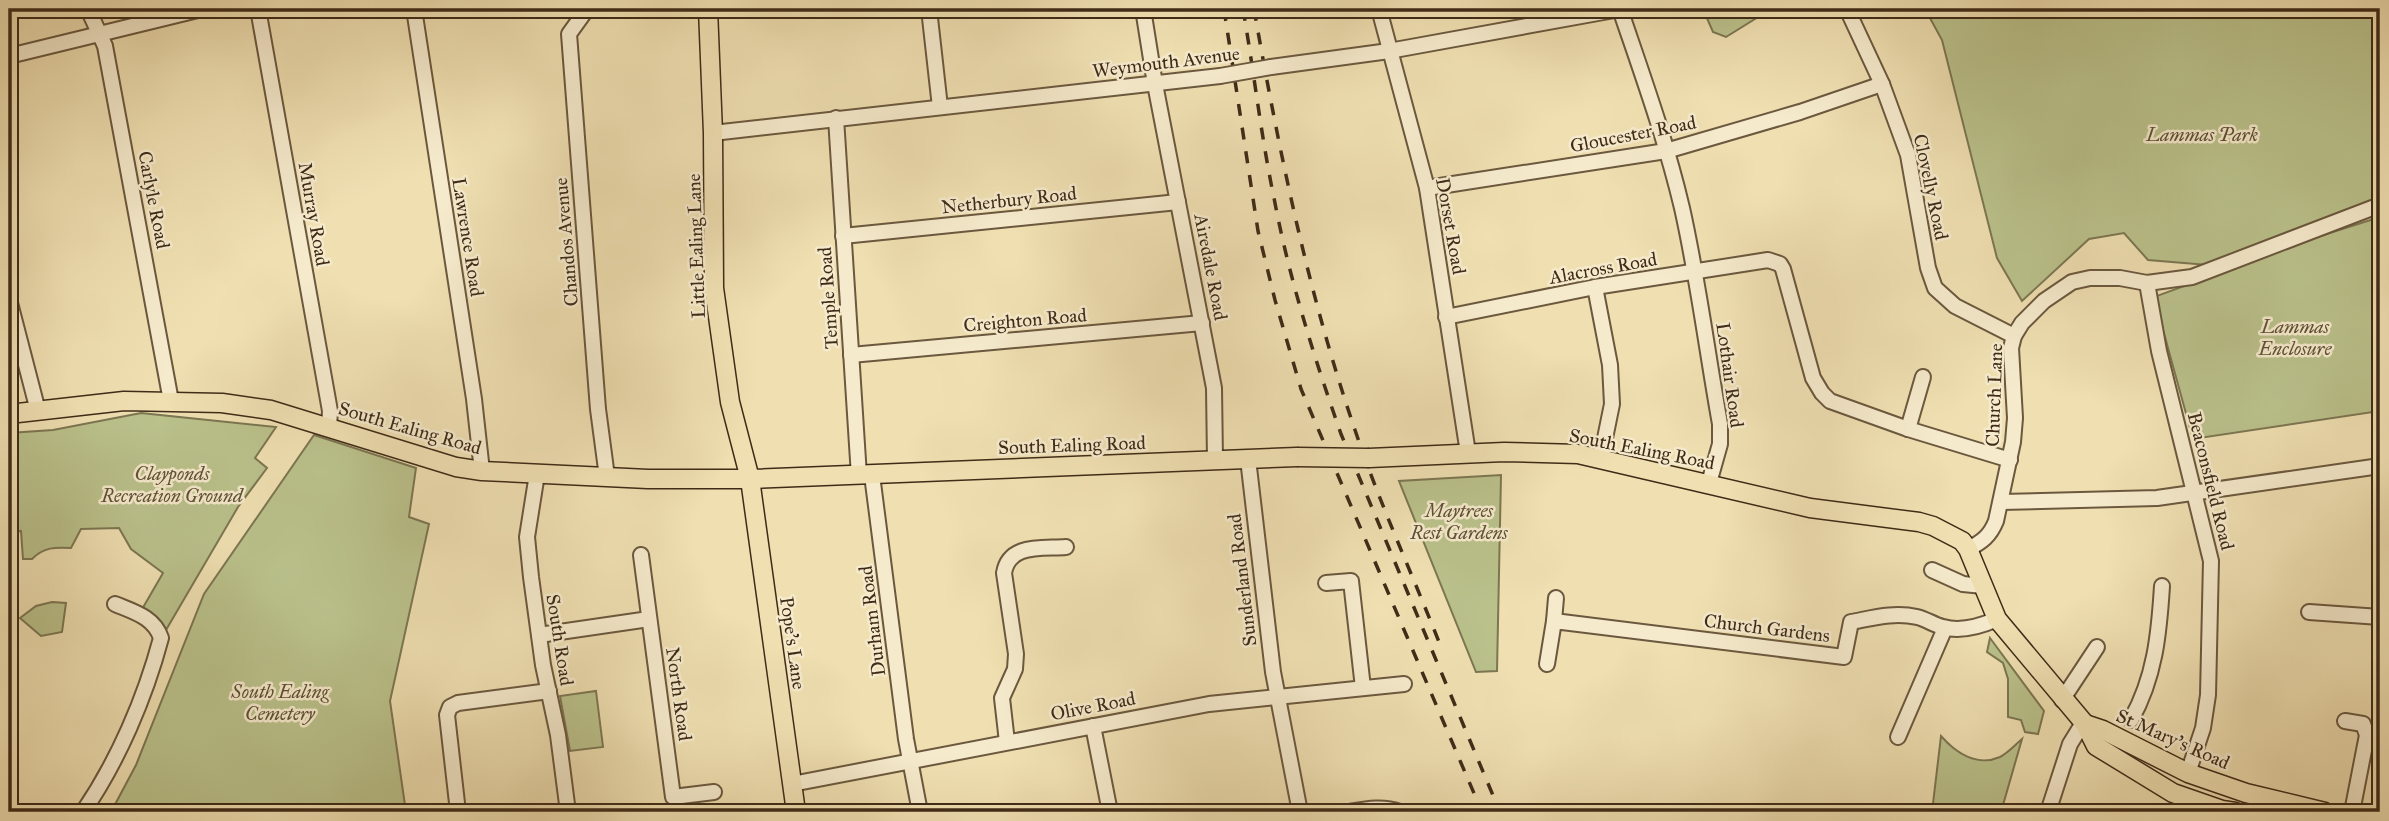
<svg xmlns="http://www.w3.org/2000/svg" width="2389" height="821" font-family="'IM FELL Great Primer',serif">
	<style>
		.green { fill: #bac18b; stroke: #7c7652; stroke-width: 2 }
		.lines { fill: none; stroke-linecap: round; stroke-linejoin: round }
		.minor-casing { stroke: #6b583e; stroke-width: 18 }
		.major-casing { stroke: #3f2b18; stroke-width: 21 }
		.minor { stroke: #f5eacc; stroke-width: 14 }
		.major { stroke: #efdfb1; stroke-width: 18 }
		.rail { stroke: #3f2b18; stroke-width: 3.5; stroke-dasharray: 12 12; stroke-linecap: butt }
		.minor-bridge-casing { stroke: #6b583e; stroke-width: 18; stroke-linecap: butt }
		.major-bridge-casing { stroke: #3f2b18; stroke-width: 21; stroke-linecap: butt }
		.minor-bridge { stroke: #f5eacc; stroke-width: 14 }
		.major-bridge { stroke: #efdfb1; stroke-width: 18 }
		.labels { text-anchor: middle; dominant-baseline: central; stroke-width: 5; stroke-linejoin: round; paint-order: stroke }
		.street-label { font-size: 19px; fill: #3f2b18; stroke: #f5eacc }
		.park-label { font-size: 19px; font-style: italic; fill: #5e5035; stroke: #f5eacc }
	</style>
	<rect width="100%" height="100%" fill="#efdfb1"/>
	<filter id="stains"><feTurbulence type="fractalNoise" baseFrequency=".00286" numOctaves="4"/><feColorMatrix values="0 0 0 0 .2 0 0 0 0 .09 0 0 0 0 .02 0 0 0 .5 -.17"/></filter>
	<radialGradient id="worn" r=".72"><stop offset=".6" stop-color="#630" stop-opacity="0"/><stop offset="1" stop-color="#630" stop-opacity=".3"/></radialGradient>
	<!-- green -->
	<g class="green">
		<path d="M1703,9h68l-45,28 -13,-5z"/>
		<path d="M1925,9h455v189l-95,41 -77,26 -60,-5 -24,-27 -35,6 -67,62 -25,-43 -55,-218z"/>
		<path d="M2380,217v194l-187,28 -39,-142 163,-60z"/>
		<path d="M141,413l135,14 -21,31 12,10 -29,39 -72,123 -25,-19 22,-38 -32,-24 -12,-21 -38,1 -10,19c-16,-1 -27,-1 -39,11h-9l-2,-28 -12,2v-100l44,-3z"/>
		<path d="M314,435l102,33 -7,49 20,7 -39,177 16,111h-295l25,-47 68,-171z"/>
		<path d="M1501,475l-4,196 -21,1 -77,-191z"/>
		<path d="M52,602l14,1 -4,29 -21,4 -21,-18 16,-12z"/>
		<path d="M1990,638l54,73 -6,23 -13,-2 -4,-12 -13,-3v-38l-5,-16 -16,-11z"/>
		<path d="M596,691l7,56 -33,4 -10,-55z"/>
		<path d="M1941,736c15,17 36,31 59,21 8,-4 15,-12 22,-18l-21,73h-69z"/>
	</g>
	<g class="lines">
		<!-- minor casing -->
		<g class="minor-casing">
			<g id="minor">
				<path d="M88,9l17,37 66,355"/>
				<path d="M258,9l72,402 -1,16"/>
				<path d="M414,9l60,390 8,72"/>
				<path d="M587,9l-18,25 29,375 9,68"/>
				<path d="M929,9l11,98"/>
				<path d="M1143,9l12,75 59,304 1,72"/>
				<path d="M1379,9l48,179 41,265"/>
				<path d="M1620,9c22,65 46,131 62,199 16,71 25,144 38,216v20l-11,39"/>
				<path d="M1847,9l35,75 26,71 20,113 7,20 20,18 59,30"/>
				<path d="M9,56l193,-47"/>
				<path d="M1271,67l118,-16 231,-42"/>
				<path d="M836,118l23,358"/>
				<path d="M713,133l507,-57"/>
				<path d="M1427,188l239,-37 134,-39 82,-28"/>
				<path d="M843,236l335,-34"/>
				<path d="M2147,283l12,68 52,210 -3,134 -5,33 -15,45"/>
				<path d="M1595,287l15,78 2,39 -11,54"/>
				<path d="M9,299l29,112"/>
				<path d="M1446,317l149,-30 173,-27 12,4 3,5 30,109 9,15 8,8 78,28 102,31"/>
				<path d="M851,355l351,-32"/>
				<path d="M1908,429l15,-52"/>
				<path d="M1248,459l25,213 27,140"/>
				<path d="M537,474l-10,63 4,40 12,88 15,70 10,77"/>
				<path d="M872,475l34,264 14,73"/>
				<path d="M2001,502l156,-4 223,-32"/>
				<path d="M1968,549c14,-7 22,-13 28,-28l17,-79 2,-24 -4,-70 3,-12 8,-13 22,-22 28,-19 18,-4h30l27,5 45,-6 188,-72"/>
				<path d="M641,555l32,242 41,-5"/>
				<path d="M1932,570l31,14 20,2"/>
				<path d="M1326,583l25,-2 12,107"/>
				<path d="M2309,612l71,5"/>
				<path d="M1554,621l2,-23"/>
				<path d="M539,635l110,-16"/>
				<path d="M1547,664l7,-43 290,36 7,-35c22,-4 43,-10 66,-5 9,2 17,8 26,10 17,5 38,-1 54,-8"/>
				<path d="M2062,700l35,-53"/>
				<path d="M2131,720c24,-43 28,-86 31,-134"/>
				<path d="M2345,721l18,3 4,11 -15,77"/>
				<path d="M1093,726l17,86"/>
				<path d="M1898,737l47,-109"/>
				<path d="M1007,742l-5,-44 13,-29 1,-15 -12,-81c5,-30 38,-24 62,-26"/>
				<path d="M792,784l417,-80 195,-20"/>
				<path d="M457,803l-10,-88 3,-8 8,-4 91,-12"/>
				<path d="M83,812c35,-51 62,-114 78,-174 -7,-21 -27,-26 -46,-34"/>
				<path d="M1349,812c18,-3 34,-6 51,0"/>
				<path d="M2048,812l22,-68 13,-21"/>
			</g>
		</g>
		<!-- major casing -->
		<g class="major-casing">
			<g id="major">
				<path d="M708,9l5,124 1,155 16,114 20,77 46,333"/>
				<path d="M9,414l115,-13 98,2 49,7 185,57 26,4 166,8h102l547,-22"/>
				<path d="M1369,458l135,-6 74,2 232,54 109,14 14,4 29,15 6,8 29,70 88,105 11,22 77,47 49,17 13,2"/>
				<path d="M2085,724l18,6 85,43 58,20 79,19"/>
			</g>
		</g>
		<!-- minor -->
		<use href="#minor" class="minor"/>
		<!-- major -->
		<use href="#major" class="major"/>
		<!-- rail -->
		<g class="rail">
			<path d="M1224,9l34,222 17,69 26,89 181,423"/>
			<path d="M1243,9c11,63 18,127 31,189 15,80 40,159 67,236l159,378"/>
			<path d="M1254,9c25,142 54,284 101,421 24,72 56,141 84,212"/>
		</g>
		<!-- minor-bridge casing -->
		<g class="minor-bridge-casing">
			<path id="minor-bridge" d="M1220,76l51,-9"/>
		</g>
		<!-- major-bridge casing -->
		<g class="major-bridge-casing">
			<path id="major-bridge" d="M1297,457l72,1"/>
		</g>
		<!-- minor-bridge -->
		<use href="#minor-bridge" class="minor-bridge"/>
		<!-- major-bridge -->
		<use href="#major-bridge" class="major-bridge"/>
	</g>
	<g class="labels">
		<!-- street labels -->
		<g class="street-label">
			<text transform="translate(1166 62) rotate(-7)">Weymouth Avenue</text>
			<text transform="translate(1633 134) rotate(-11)">Gloucester Road</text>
			<text transform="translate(1931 187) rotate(78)">Clovelly Road</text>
			<text transform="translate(154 200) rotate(79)">Carlyle Road</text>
			<text transform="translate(1009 200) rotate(-6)">Netherbury Road</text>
			<text transform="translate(314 214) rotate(80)">Murray Road</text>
			<text transform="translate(1451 226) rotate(80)">Dorset Road</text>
			<text transform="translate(468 237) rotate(81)">Lawrence Road</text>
			<text transform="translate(566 242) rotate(-95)">Chandos Avenue</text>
			<text transform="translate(696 246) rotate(-92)">Little Ealing Lane</text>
			<text transform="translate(1211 267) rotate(79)">Airedale Road</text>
			<text transform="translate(1603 268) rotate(-10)">Alacross Road</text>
			<text transform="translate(828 298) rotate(-94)">Temple Road</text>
			<text transform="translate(1025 320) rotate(-5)">Creighton Road</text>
			<text transform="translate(1730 375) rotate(82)">Lothair Road</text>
			<text transform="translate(1994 395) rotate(-88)">Church Lane</text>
			<text transform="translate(410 428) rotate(16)">South Ealing Road</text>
			<text transform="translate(1072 445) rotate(-2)">South Ealing Road</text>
			<text transform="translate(1642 449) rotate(11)">South Ealing Road</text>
			<text transform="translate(2211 481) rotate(76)">Beaconsfield Road</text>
			<text transform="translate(1242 580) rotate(-97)">Sunderland Road</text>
			<text transform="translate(872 621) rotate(-97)">Durham Road</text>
			<text transform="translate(1767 628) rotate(7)">Church Gardens</text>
			<text transform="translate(560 640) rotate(81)">South Road</text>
			<text transform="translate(793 643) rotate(82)">Pope's Lane</text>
			<text transform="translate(679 694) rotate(82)">North Road</text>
			<text transform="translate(1093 706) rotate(-11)">Olive Road</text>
			<text transform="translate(2173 739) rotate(24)">St Mary's Road</text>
		</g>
		<!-- park labels -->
		<g class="park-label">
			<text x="2202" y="134">Lammas Park</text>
			<text x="2295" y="326">Lammas<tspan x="2295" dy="22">Enclosure</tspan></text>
			<text x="172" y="473">Clayponds<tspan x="172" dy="22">Recreation Ground</tspan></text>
			<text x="1459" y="510">Maytrees<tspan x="1459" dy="22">Rest Gardens</tspan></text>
			<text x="280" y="691">South Ealing<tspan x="280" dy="22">Cemetery</tspan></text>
		</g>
	</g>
	<!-- margin -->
	<rect width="2389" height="821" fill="none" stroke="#efdfb1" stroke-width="35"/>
	<rect x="10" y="10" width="2368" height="800" fill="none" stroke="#3f2b18" stroke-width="3.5"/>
	<rect x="18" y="18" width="2354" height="786" fill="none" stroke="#3f2b18" stroke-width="2"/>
	<rect width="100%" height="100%" filter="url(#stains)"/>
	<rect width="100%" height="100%" fill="url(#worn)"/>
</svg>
